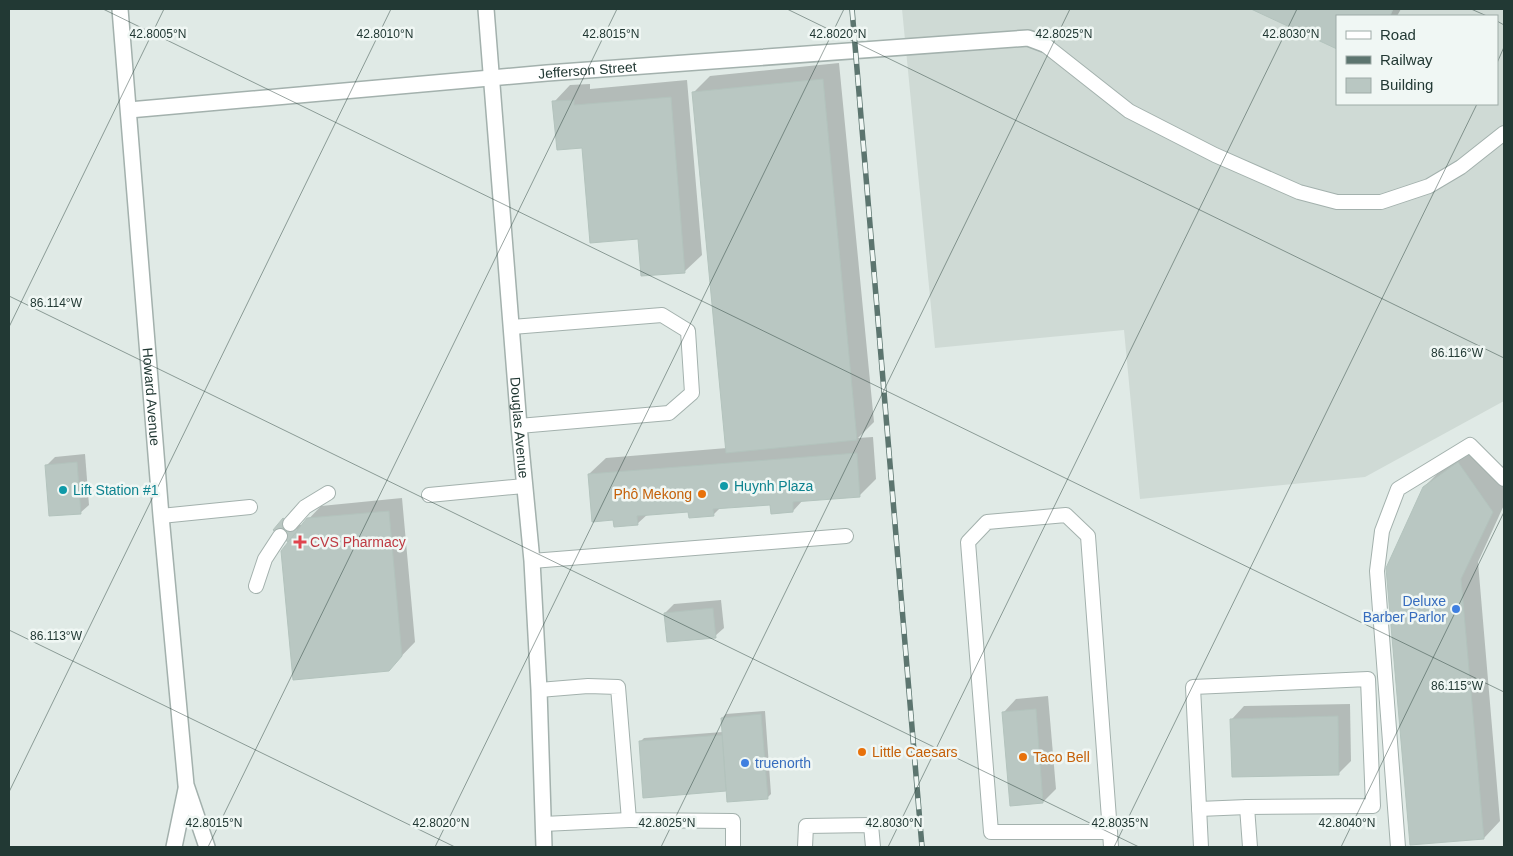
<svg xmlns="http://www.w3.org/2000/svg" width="1513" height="856" font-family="Helvetica,sans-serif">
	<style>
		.built { fill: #cfdad5; fill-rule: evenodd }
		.shadow { fill: #0003 }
		.building { fill: #b9c7c2; stroke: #b3c3bd }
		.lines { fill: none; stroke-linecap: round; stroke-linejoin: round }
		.service-casing { stroke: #a3b1ad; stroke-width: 16 }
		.minor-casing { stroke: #a3b1ad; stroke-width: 18 }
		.tertiary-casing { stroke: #a3b1ad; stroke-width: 18 }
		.service { stroke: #fff; stroke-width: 14 }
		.minor { stroke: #fff; stroke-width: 15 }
		.tertiary { stroke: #fff; stroke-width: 15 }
		.rail-casing { stroke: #5c756f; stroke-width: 5.5 }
		.rail { stroke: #f0f7f4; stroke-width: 4; stroke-dasharray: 11; stroke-linecap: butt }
		.ticks { fill: none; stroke: #223934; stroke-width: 1; stroke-opacity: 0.45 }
		.culture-dot { fill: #0f9aa8; stroke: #f0f7f4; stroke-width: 2 }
		.food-dot { fill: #e8710a; stroke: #f0f7f4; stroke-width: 2 }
		.health-dot { fill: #e0444e; stroke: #f0f7f4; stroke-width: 2 }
		.shop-dot { fill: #3f7fe0; stroke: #f0f7f4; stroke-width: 2 }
		.labels { text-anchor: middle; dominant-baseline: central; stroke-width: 5; stroke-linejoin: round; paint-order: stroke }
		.street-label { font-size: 14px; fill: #223934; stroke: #f0f7f4 }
		.culture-label { font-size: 14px; fill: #0d838f; stroke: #f0f7f4; text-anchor: start }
		.food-label { font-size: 14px; fill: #c56008; stroke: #f0f7f4; text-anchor: start }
		.health-label { font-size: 14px; fill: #be3a42; stroke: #f0f7f4; text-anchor: start }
		.shop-label { font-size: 14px; fill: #366cbe; stroke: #f0f7f4; text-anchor: end }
		.ticks-label { font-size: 12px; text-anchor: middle; fill: #223934; stroke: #f0f7f4; stroke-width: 5; stroke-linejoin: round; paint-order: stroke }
	</style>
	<rect width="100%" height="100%" fill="#e0eae6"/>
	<!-- built -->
	<path class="built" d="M902,9h602v392l-139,76 -225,22 -16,-169 -189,18zM1337,16h160v88h-160z"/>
	<!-- shadow -->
	<g class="shadow">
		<path d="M1254,9h147l-4,7h-60v32z"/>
		<path d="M839,63l35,359 -16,16 15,-1 3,42 -17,17 -56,4 -10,11 -22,-8 -50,4 -8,8 -24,-5 -41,4 -11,10 -23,-5 -25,-45 17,-16 121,-10 -34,-355 17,-17z"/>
		<path d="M687,80l15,175 -17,16 -43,4 -3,-37 -56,-91 -29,-45 16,-17 20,-1v5z"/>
		<path d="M1475,446l29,41v18l-26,57 22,259 -16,17 -60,-351 17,-17z"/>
		<path d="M85,454l4,51 -9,8 -33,-48 8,-8z"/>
		<path d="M402,498l13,144 -27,28 -98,-128 -15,-12 13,-15 14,11 19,-20z"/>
		<path d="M721,600l3,28 -9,8 -50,-23 9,-9z"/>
		<path d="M1048,696l8,93 -13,13 -39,-90 12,-13z"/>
		<path d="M1350,704l1,57 -13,13 -106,-55 12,-13z"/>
		<path d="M765,711l6,83 -4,4 -40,-8 -83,6 -4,-54 4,-4 79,-6 -1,-14 4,-4z"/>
	</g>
	<!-- building -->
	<g class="building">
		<path d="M1251,9h142l-3,7h-53v33z"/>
		<path d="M823,79l34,361 -131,13 -34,-361z"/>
		<path d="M671,97l14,176 -44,3 -3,-37 -48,4 -8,-95 -25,2 -5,-49 22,-1v5z"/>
		<path d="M857,453l3,44 -67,5v10l-22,2 -1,-9 -57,4 1,7 -25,2 -1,-6 -51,4 1,9 -24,2 -1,-7 -21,2 -4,-48z"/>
		<path d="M77,462l4,52 -32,2 -4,-51z"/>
		<path d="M1458,462l35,50 -32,67 23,260 -74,6 -24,-277 37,-81z"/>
		<path d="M389,511l13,145 -13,15 -96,9 -12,-129 26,-33z"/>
		<path d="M283,518l15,12 -10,12 -15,-12z"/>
		<path d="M713,608l3,30 -49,4 -3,-29z"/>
		<path d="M1036,709l7,94 -33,3 -8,-94z"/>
		<path d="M761,714l7,85 -41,3 -6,-84z"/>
		<path d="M1338,716l1,59 -107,2 -2,-58z"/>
		<path d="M722,735l4,56 -83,7 -4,-57z"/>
	</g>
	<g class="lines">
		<!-- service casing -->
		<g class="service-casing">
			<g id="service">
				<path d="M1044,44l85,67 86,44 84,37 38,10h44l48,-16 32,-19 43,-34"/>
				<path d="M512,327l150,-12 26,16 4,62 -23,20 -150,13"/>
				<path d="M429,495l95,-9"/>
				<path d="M161,516l89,-9"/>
				<path d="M290,524l15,-17 23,-14"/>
				<path d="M532,561l314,-25"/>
				<path d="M256,586l9,-27 15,-23"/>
				<path d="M539,690l49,-4 30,1 11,133 104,1v26"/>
				<path d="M1199,809l48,-2"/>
				<path d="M543,824l86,-4"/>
				<path d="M1110,832h-119l-23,-290 19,-20 79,-7 22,21 22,296 1,15"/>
				<path d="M805,847l1,-21 65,-1 2,22"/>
				<path d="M1201,847l-8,-160 175,-8 5,127 -126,1 3,40"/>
				<path d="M1398,847l-21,-276 5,-40 16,-42 72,-44 34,34"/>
			</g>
		</g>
		<!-- minor casing -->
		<g class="minor-casing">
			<g id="minor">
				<path id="s1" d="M120,9l41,507 25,269 21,62"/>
				<path id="s2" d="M129,110l418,-37 481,-35 16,6"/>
				<path d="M174,847l12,-58"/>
			</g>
		</g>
		<!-- tertiary casing -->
		<g class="tertiary-casing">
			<g id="tertiary">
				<path id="s3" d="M486,9l33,417 13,135 7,129 5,157"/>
			</g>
		</g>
		<!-- service -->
		<use href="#service" class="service"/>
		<!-- minor -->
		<use href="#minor" class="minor"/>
		<!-- tertiary -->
		<use href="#tertiary" class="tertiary"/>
		<!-- rail casing -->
		<g class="rail-casing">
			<path id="rail" d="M852,9l70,838"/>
		</g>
		<!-- rail -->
		<use href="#rail" class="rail"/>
	</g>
	<!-- ticks -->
	<path class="ticks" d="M103,9l1401,683M787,9l717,349M1471,9l16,7M1497,21l7,4M1497,63l7,-16M9,296l1130,551M9,327l155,-318M9,630l446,217M9,792l382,-783M208,847l409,-838M435,847l409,-838M661,847l409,-838M888,847l409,-838M1114,847l363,-743M1341,847l163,-335"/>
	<!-- markers -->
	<g class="culture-dot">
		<circle cx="724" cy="486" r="5"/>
		<circle cx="63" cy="490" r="5"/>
	</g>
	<g class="food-dot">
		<circle cx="702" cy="494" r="5"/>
		<circle cx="862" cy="752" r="5"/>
		<circle cx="1023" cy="757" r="5"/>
	</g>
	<path class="health-dot" d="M297.5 534.5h5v5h5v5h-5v5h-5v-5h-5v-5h5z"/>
	<g class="shop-dot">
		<circle cx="1456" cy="609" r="5"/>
		<circle cx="745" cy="763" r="5"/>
	</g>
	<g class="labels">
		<!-- street labels -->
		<g class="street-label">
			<text stroke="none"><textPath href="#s2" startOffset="460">Jefferson Street</textPath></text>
			<text stroke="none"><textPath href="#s1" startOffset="389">Howard Avenue</textPath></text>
			<text stroke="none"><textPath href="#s3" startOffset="420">Douglas Avenue</textPath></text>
		</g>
		<!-- culture labels -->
		<g class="culture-label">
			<text x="734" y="486">Huynh Plaza</text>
			<text x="73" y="490">Lift Station #1</text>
		</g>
		<!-- food labels -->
		<g class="food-label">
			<text x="692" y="494" text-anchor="end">Phô Mekong</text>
			<text x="872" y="752">Little Caesars</text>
			<text x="1033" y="757">Taco Bell</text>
		</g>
		<!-- health labels -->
		<g class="health-label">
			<text x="310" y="542">CVS Pharmacy</text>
		</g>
		<!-- shop labels -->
		<g class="shop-label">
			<text x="1446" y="601">Deluxe<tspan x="1446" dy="16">Barber Parlor</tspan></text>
			<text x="755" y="763" text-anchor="start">truenorth</text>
		</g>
	</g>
	<g class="ticks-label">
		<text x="158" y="38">42.8005°N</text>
		<text x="385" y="38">42.8010°N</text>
		<text x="611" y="38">42.8015°N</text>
		<text x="838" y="38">42.8020°N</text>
		<text x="1064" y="38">42.8025°N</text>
		<text x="1291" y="38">42.8030°N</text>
		<text x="56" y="307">86.114°W</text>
		<text x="1457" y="357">86.116°W</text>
		<text x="56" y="640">86.113°W</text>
		<text x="1457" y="690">86.115°W</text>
		<text x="214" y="827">42.8015°N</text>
		<text x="441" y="827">42.8020°N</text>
		<text x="667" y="827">42.8025°N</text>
		<text x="894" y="827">42.8030°N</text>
		<text x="1120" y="827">42.8035°N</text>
		<text x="1347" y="827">42.8040°N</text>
	</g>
	<!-- border -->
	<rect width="1513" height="856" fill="none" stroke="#223934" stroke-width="20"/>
	<!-- legend -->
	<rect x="1336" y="15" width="162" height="90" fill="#f0f7f4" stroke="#9eaba7"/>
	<rect x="1346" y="31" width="25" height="8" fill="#ffffff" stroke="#9eaba7"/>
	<text x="1380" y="40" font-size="15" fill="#223934">Road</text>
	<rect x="1346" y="56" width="25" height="8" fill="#5c756f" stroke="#9eaba7"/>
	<text x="1380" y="65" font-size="15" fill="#223934">Railway</text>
	<rect x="1346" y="78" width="25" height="15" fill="#b9c7c2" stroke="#9eaba7"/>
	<text x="1380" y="90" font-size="15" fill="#223934">Building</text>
</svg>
